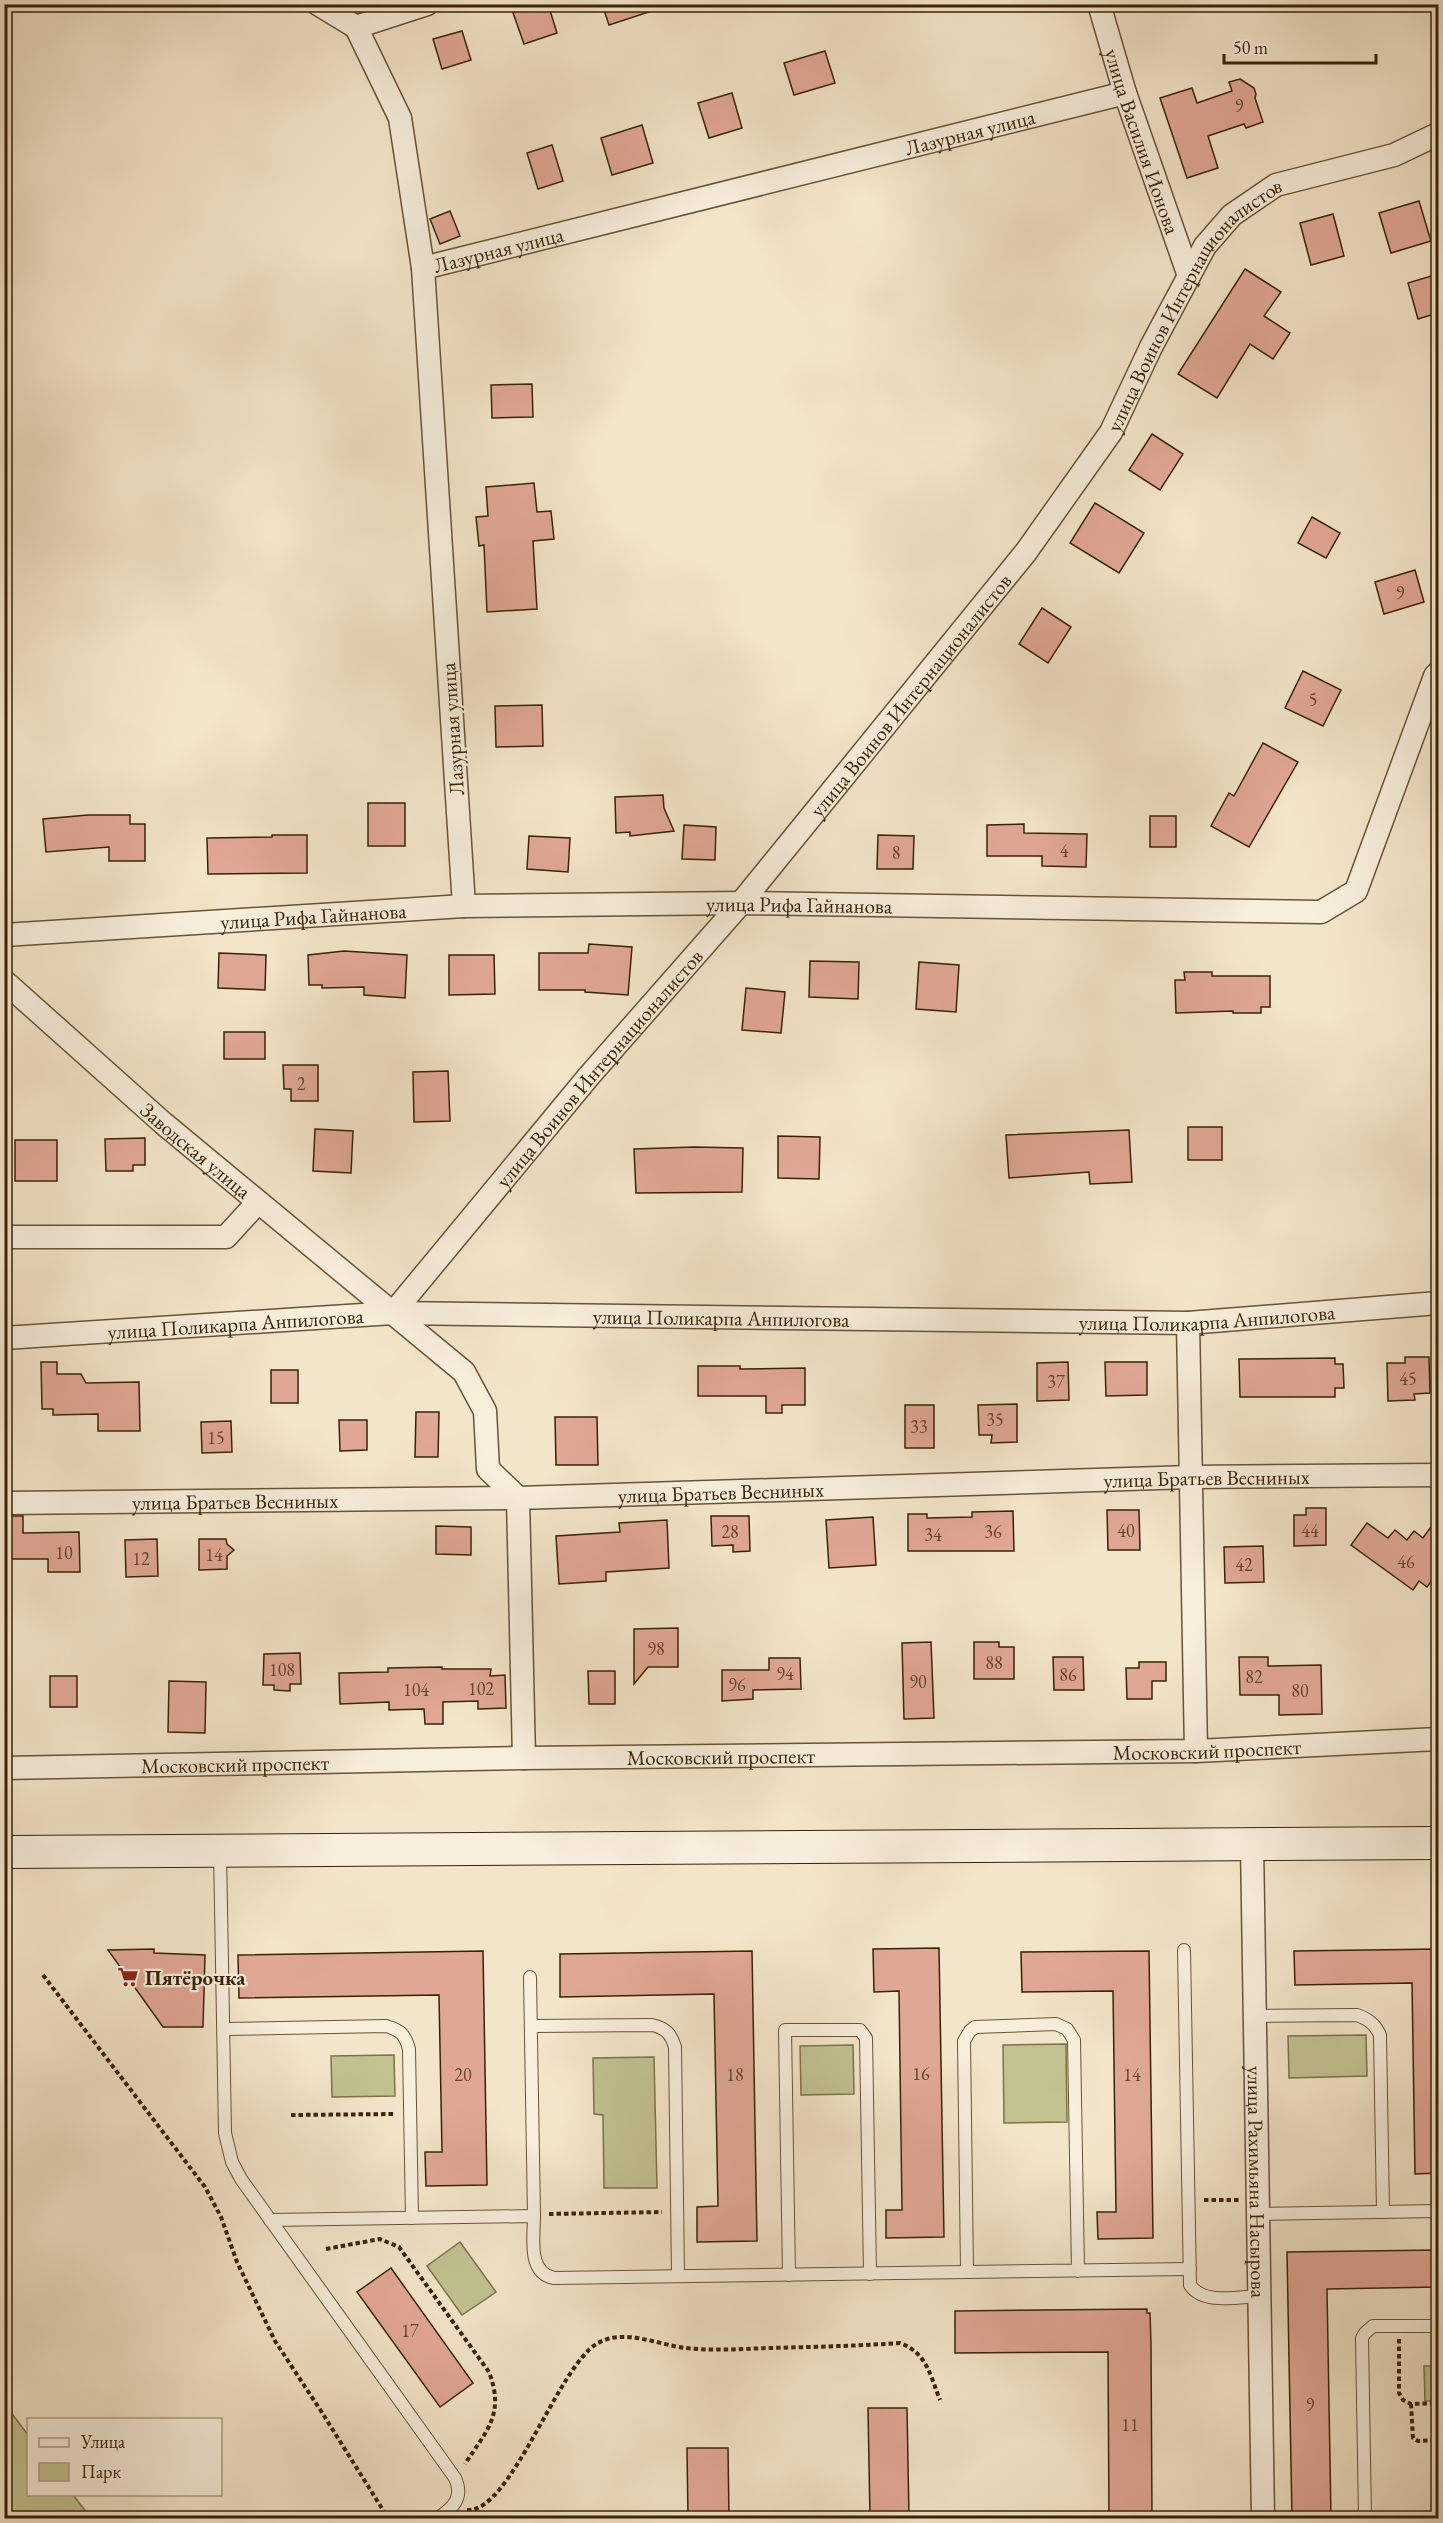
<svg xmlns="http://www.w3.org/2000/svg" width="1443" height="2523" font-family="'EB Garamond',serif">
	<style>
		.green { fill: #c2c291; stroke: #7e724b; stroke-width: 1.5 }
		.building { fill: #e1a795; stroke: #392305; stroke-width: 1.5 }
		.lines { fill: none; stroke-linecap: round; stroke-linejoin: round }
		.lane-casing { stroke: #685436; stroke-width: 14 }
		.street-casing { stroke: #685436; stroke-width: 25 }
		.secondary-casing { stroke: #392305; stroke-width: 34 }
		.path { stroke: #392305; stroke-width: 4; stroke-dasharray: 4.5 3; stroke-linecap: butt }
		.lane { stroke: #f7eedc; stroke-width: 12 }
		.street { stroke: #f7eedc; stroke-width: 22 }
		.secondary { stroke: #f7eedc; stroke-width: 32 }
		.labels { text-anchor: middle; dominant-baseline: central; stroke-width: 4.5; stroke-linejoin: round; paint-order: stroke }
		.number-label { font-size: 18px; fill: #634429 }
		.street-label { font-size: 21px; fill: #392305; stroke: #f7eedc }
		.poi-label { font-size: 21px; font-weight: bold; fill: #392305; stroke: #f7eedc; text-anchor: start }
	</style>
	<rect width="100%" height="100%" fill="#f3e5c9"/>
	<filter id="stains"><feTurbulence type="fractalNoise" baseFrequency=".00333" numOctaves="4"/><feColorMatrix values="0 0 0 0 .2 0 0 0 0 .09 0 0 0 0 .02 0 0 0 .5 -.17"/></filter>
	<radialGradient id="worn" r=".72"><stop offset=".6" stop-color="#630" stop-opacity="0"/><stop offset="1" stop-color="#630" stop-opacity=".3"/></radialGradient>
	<!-- green -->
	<g class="green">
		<path d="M1366,2035l1,41 -78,2 -1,-42z"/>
		<path d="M1066,2044l1,78 -63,1 -1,-78z"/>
		<path d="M853,2045l1,49 -53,1 -1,-49z"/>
		<path d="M394,2055l1,41 -63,1 -1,-41z"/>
		<path d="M654,2057l3,131h-53l-1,-73 -9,-1 -1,-56z"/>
		<path d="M460,2242l36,50 -34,23 -35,-49z"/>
		<path d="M1424,2366h14v35h-13z"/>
		<path d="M4,2403l24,32v59l45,1 18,23h-86z"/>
	</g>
	<!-- building -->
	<g class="building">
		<path d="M520,4h28l9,29 -33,11 -13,-37z"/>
		<path d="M602,4h59v4l-52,17z"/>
		<path d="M462,31l9,29 -29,9 -9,-30z"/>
		<path d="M825,51l10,32 -41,12 -10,-32z"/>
		<path d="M1240,79l14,9 2,6 -1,4 8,24 -17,6 -2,-4 -36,12 10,32 -31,10 -27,-80 32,-10 5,15 35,-12 -3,-9z"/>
		<path d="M732,93l10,35 -33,10 -11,-35z"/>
		<path d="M642,125l11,38 -41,12 -11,-37z"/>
		<path d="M552,145l11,36 -25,8 -11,-36z"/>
		<path d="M1419,201l12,40 -40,12 -12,-40z"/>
		<path d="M450,211l10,25 -20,8 -10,-25z"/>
		<path d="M1333,214l11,42 -33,9 -11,-42z"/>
		<path d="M1245,269l36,23 -17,24 26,17 -17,26 -23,-15 -33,54 -39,-24z"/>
		<path d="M1438,274v39l-20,6 -10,-36z"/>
		<path d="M532,384l1,33 -41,1 -1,-33z"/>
		<path d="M1152,434l31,20 -23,36 -31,-20z"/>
		<path d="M534,483l3,29 14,-1 3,28 -21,2 4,68 -50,3 -3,-67 -5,1 -3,-29 12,-1 -2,-29z"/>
		<path d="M1095,503l49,30 -25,40 -49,-30z"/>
		<path d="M1312,517l28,16 -14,25 -28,-15z"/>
		<path d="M1415,570l9,32 -40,12 -9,-32z"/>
		<path d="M1042,608l29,19 -23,36 -29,-19z"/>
		<path d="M1303,671l38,19 -18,36 -38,-18z"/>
		<path d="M542,705l1,41 -47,1 -1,-41z"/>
		<path d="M1263,743l35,19 -49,85 -38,-21 18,-33 5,3z"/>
		<path d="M663,795l1,13 10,23 -44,5v-4l-14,1 -1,-36z"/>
		<rect x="368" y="803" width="37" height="43"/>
		<path d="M88,815h42v9h15v37h-36v-14l-63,5 -3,-33z"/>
		<rect x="1150" y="816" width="26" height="31"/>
		<path d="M1024,824v9l63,1 -1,33 -44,-1v-10h-55v-31z"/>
		<path d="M684,825l32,2 -1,33 -33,-1z"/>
		<path d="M272,835h35v38l-99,1 -1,-36 65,-1z"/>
		<path d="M878,835l36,1 -1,33h-36z"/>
		<path d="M529,836l41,2 -2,34 -41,-3z"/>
		<path d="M589,944l43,3 -4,48 -43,-3v-2h-46v-37h49z"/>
		<path d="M344,951l63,4 -2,43 -41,-3v-8l-42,1v-3h-13l-1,-30z"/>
		<path d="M219,953l47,2 -1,35 -47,-2z"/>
		<path d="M449,955h45l1,39 -46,1z"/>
		<path d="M810,961l49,1 -1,37 -49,-2z"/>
		<path d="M919,962l40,3 -3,47 -40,-3z"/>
		<path d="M1184,972h28v4h58v31h-9v6h-28v-2l-57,2 -1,-33h10z"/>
		<path d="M746,988l39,4 -4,41 -39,-3z"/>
		<rect x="224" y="1032" width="41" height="27"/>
		<path d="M283,1065h35v36h-27v-12h-7z"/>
		<path d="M448,1071l2,50 -36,1 -1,-50z"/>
		<rect x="1188" y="1127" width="34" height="33"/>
		<path d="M315,1129l38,2 -2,42 -38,-2z"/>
		<path d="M1129,1130l3,52 -42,2 -1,-12 -80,6 -3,-43z"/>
		<path d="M778,1136l42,1 -1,42 -41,-1z"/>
		<path d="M145,1138v27h-12v6h-27l-1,-32z"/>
		<rect x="15" y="1140" width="42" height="41"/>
		<path d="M694,1147l49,1 -1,44 -106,1 -2,-44z"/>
		<path d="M1405,1357h24l1,36 -16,1 1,6 -27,1 -1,-38h18z"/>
		<path d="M1335,1358v6h8l1,24h-9v9h-95l-1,-38z"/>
		<path d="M41,1362h16v12h24l5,9 53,-1 1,49h-42v-17l-45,1v-6h-11z"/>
		<path d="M1068,1362l1,38 -32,1v-38z"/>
		<path d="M1105,1362h42v33l-41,1z"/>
		<path d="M698,1366h42v3l65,-1v37h-23v8h-16v-17h-68z"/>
		<rect x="271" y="1370" width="27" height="33"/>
		<path d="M1017,1404v38l-26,1 1,-8h-13l-1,-30z"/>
		<rect x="905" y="1405" width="29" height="43"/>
		<path d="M416,1412h23l-1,45h-23z"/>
		<path d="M555,1417h42l1,48h-42z"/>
		<path d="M339,1420h28v30l-27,1z"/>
		<path d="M231,1421l1,31 -30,1 -1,-31z"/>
		<path d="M1306,1508h20v37l-32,1v-31h12z"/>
		<path d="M1107,1510h32l1,40h-32z"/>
		<path d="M1013,1511l1,40h-106v-37h19v4l45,-1v-5z"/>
		<path d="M8,1516h15v17l56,-1 1,40h-32v-13h-44v-26h4z"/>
		<path d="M711,1516h38l1,35 -17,1v-7l-21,1z"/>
		<path d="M873,1517l3,48 -47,3 -3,-48z"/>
		<path d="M1438,1517v55l-11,15 -8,-6 -6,9 -62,-45 16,-22 21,15 7,-8 12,10 7,-9 9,7z"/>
		<path d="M667,1520l2,48 -63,4v9l-47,3 -3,-48 64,-4 -1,-9z"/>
		<path d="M436,1526l35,1v28l-35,-1z"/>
		<path d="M157,1539l1,37 -32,1 -1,-37z"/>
		<path d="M199,1539h27l1,5 7,6 -7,6v13l-28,1z"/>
		<path d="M1263,1546l1,36 -39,1 -1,-36z"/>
		<path d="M678,1628v39h-30l-14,17v-55z"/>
		<path d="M931,1642l3,76 -30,1 -2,-76z"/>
		<path d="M974,1642h25v5h15v32h-40z"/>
		<path d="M300,1653l1,31h-11v7l-16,-1v-5h-11l1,-31z"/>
		<path d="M1053,1657h30l1,33h-30z"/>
		<path d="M1239,1657h29v9l53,-1 1,49 -43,1v-20h-39z"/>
		<path d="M769,1658h31l1,31 -48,1v9l-31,2v-31h47z"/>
		<path d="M1139,1662h27v19h-14v18h-25l-1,-31h13z"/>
		<path d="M442,1667v2h49l-1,7 15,-1 1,33 -28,1v-8l-35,1v22h-18l-1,-15 -35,1v-8l-49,2 -1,-31 49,-1v-4z"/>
		<path d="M588,1671h27v33h-26z"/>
		<rect x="50" y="1676" width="27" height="31"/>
		<path d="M169,1681l37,1 -1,51 -37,-1z"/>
		<path d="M939,1948l5,289 -58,1v-28h16l-3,-219 -25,1 -1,-43z"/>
		<path d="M154,1949v4l51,2 -2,72h-40l-55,-77z"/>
		<path d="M1438,1949v224l-23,1 -3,-191 -117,2 -1,-34z"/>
		<path d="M483,1951l4,234 -61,1 -1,-34h17l-3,-157 -200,3 -1,-43z"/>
		<path d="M752,1951l5,290 -60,1v-35l21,-1 -4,-212 -154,3v-43z"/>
		<path d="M1149,1951l4,287 -55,1 -1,-27h19l-3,-221 -91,1 -1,-40z"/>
		<path d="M1438,2250v37l-111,2 4,229h-39l-5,-266z"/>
		<path d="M391,2268l82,115 -33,24 -83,-115z"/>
		<path d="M1147,2309v4h3l1,32 1,173h-43l-1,-166 -153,1v-42z"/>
		<path d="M868,2408h39l2,110h-39z"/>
		<path d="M687,2448h41l1,70h-41z"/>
	</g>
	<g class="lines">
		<!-- lane casing -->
		<g class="lane-casing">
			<g id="lane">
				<path d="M220,1850l5,283 7,29 9,17 214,299c9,20 -2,30 -17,40"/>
				<path d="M1184,1950l6,335c13,20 48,12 69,11"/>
				<path d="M530,1977l4,239"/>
				<path d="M1254,2016l103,-1c11,4 18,9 23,20l3,177"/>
				<path d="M531,2026l121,-1c14,3 19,9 23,22l3,229"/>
				<path d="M224,2029l162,-3c14,4 19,8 23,23l3,169"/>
				<path d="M1258,2214l180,-3"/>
				<path d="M270,2220l264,-4c0,21 -7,57 20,62l413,-6"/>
				<path d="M1078,2271l-4,-231 -7,-11 -11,-5 -81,3 -5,4 -6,10 3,231 223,-3"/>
				<path d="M789,2275l-4,-245h75l6,8 4,236"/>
				<path d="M1365,2518l-3,-180 3,-5 8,-7h65"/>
			</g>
		</g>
		<!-- street casing -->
		<g class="street-casing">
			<g id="street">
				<path d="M318,4l38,23 71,-23"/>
				<path id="s1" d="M1099,4l26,89 64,183"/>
				<path d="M356,27l44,91 23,150"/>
				<path id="s2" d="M464,906l-41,-638 702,-175"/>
				<path id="s3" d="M4,935l460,-29 277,-3 580,9 35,-21 79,-215 3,-3"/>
				<path id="s4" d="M4,981l159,142 301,249 21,39 3,58 30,29 6,260"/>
				<path d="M4,1237h222l32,-35"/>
				<path id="s5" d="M393,1313l196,-237 152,-173 285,-351 85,-120 40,-85 54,-101 27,-31 44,-30 118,-30 44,-21"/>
				<path d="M1188,1323l8,428"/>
				<path id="s6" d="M4,1338l389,-25 795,10 250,-20"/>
				<path id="s7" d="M4,1503l514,-5 673,-21 247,-2"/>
				<path id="s8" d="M4,1768l520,-10 672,-7 242,-12"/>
				<path id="s9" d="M1252,1844l11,674"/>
			</g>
		</g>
		<!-- secondary casing -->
		<g class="secondary-casing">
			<path id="secondary" d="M4,1852l1434,-9"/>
		</g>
		<!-- path -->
		<g class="path">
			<path d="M43,1975l162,212 16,30 16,45 38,79 46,70 67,107"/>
			<path d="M291,2115l104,-1"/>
			<path d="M1204,2200h35"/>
			<path d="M549,2214l113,-2"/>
			<path d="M326,2249l54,-10 19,8 90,125c16,42 -2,58 -24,92"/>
			<path d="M1399,2339v54l4,7 8,4 27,-1"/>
			<path d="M1411,2404l2,34 5,3 20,-1"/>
			<path d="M467,2510c44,3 91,-145 131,-167 27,-15 60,2 88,5 27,3 55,1 82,0 44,-1 88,-2 132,-5 27,10 30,32 40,57"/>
		</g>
		<!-- lane -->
		<use href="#lane" class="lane"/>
		<!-- street -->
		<use href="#street" class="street"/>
		<!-- secondary -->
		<use href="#secondary" class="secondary"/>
	</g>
	<!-- icons -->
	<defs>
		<g id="supermarket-bare" transform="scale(1.62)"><path d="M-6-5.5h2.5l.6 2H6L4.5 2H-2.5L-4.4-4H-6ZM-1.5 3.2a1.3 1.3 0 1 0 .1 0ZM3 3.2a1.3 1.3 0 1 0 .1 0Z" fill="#8f2418" stroke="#f7eedc" stroke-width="2.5" paint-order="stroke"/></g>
	</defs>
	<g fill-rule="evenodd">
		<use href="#supermarket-bare" x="128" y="1977"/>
	</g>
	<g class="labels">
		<!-- number labels -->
		<g class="number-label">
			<text x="1239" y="105">9</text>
			<text x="1400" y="592">9</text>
			<text x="1313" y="699">5</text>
			<text x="1064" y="850">4</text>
			<text x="896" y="852">8</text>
			<text x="301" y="1083">2</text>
			<text x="1408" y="1378">45</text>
			<text x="1056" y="1381">37</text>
			<text x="995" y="1419">35</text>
			<text x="919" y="1426">33</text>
			<text x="216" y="1437">15</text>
			<text x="1126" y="1530">40</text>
			<text x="1310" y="1530">44</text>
			<text x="730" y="1531">28</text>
			<text x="993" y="1531">36</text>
			<text x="933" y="1534">34</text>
			<text x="64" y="1552">10</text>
			<text x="214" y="1554">14</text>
			<text x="141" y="1558">12</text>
			<text x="1406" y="1561">46</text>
			<text x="1244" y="1564">42</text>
			<text x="656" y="1648">98</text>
			<text x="994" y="1662">88</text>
			<text x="282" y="1669">108</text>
			<text x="785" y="1673">94</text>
			<text x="1068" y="1674">86</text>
			<text x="1254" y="1676">82</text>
			<text x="918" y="1681">90</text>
			<text x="737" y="1684">96</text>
			<text x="481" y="1688">102</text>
			<text x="416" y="1689">104</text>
			<text x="1300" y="1690">80</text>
			<text x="921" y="2073">16</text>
			<text x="463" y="2074">20</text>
			<text x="735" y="2074">18</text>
			<text x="1132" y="2074">14</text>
			<text x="410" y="2330">17</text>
			<text x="1310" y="2404">9</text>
			<text x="1130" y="2424">11</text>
		</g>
		<!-- street labels -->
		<g class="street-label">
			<text stroke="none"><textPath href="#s2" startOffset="1203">Лазурная улица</textPath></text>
			<text stroke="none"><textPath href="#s1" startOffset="144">улица Василия Ионова</textPath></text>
			<text stroke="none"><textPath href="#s2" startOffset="717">Лазурная улица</textPath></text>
			<text stroke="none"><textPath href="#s5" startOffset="1292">улица Воинов Интернационалистов</textPath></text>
			<text stroke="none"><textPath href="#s5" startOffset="806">улица Воинов Интернационалистов</textPath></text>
			<text transform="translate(452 729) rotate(-94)">Лазурная улица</text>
			<text stroke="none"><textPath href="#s3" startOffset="796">улица Рифа Гайнанова</textPath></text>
			<text stroke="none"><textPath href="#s3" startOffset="310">улица Рифа Гайнанова</textPath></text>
			<text stroke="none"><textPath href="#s5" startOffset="320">улица Воинов Интернационалистов</textPath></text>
			<text stroke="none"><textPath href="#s4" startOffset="256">Заводская улица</textPath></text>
			<text stroke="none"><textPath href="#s6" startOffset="1204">улица Поликарпа Анпилогова</textPath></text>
			<text stroke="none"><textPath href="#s6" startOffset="718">улица Поликарпа Анпилогова</textPath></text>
			<text stroke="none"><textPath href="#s6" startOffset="232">улица Поликарпа Анпилогова</textPath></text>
			<text stroke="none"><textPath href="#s7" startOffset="1203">улица Братьев Весниных</textPath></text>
			<text stroke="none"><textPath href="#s7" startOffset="717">улица Братьев Весниных</textPath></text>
			<text stroke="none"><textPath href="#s7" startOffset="231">улица Братьев Весниных</textPath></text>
			<text stroke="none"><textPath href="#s8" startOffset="1203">Московский проспект</textPath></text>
			<text stroke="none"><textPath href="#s8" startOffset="717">Московский проспект</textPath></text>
			<text stroke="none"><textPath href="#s8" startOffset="231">Московский проспект</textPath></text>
			<text stroke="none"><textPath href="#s9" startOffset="338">улица Рахимьяна Насырова</textPath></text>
		</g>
		<!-- poi labels -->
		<g class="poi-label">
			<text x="145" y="1977">Пятёрочка</text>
		</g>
	</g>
	<!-- margin -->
	<rect width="1443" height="2523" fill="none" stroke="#f3e5c9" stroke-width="24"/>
	<rect x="6" y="6" width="1431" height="2511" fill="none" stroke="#392305" stroke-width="3"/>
	<rect x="12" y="12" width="1419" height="2499" fill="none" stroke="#392305" stroke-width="1.5"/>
	<!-- legend -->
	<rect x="27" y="2418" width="195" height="78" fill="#f7eedc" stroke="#ab9d86" stroke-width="1.5"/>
	<rect x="39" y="2438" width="30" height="9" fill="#f7eedc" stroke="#ab9d86" stroke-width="1.5"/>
	<text x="81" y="2448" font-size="18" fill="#392305">Улица</text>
	<rect x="39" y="2463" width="30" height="18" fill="#c2c291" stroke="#ab9d86" stroke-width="1.5"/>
	<text x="81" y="2478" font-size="18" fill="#392305">Парк</text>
	<!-- scale -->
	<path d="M1224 54v9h152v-9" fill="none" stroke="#392305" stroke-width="3"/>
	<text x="1233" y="54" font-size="18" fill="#392305" stroke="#f7eedc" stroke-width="4.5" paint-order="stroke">50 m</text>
	<rect width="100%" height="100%" filter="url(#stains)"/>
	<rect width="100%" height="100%" fill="url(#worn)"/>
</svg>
